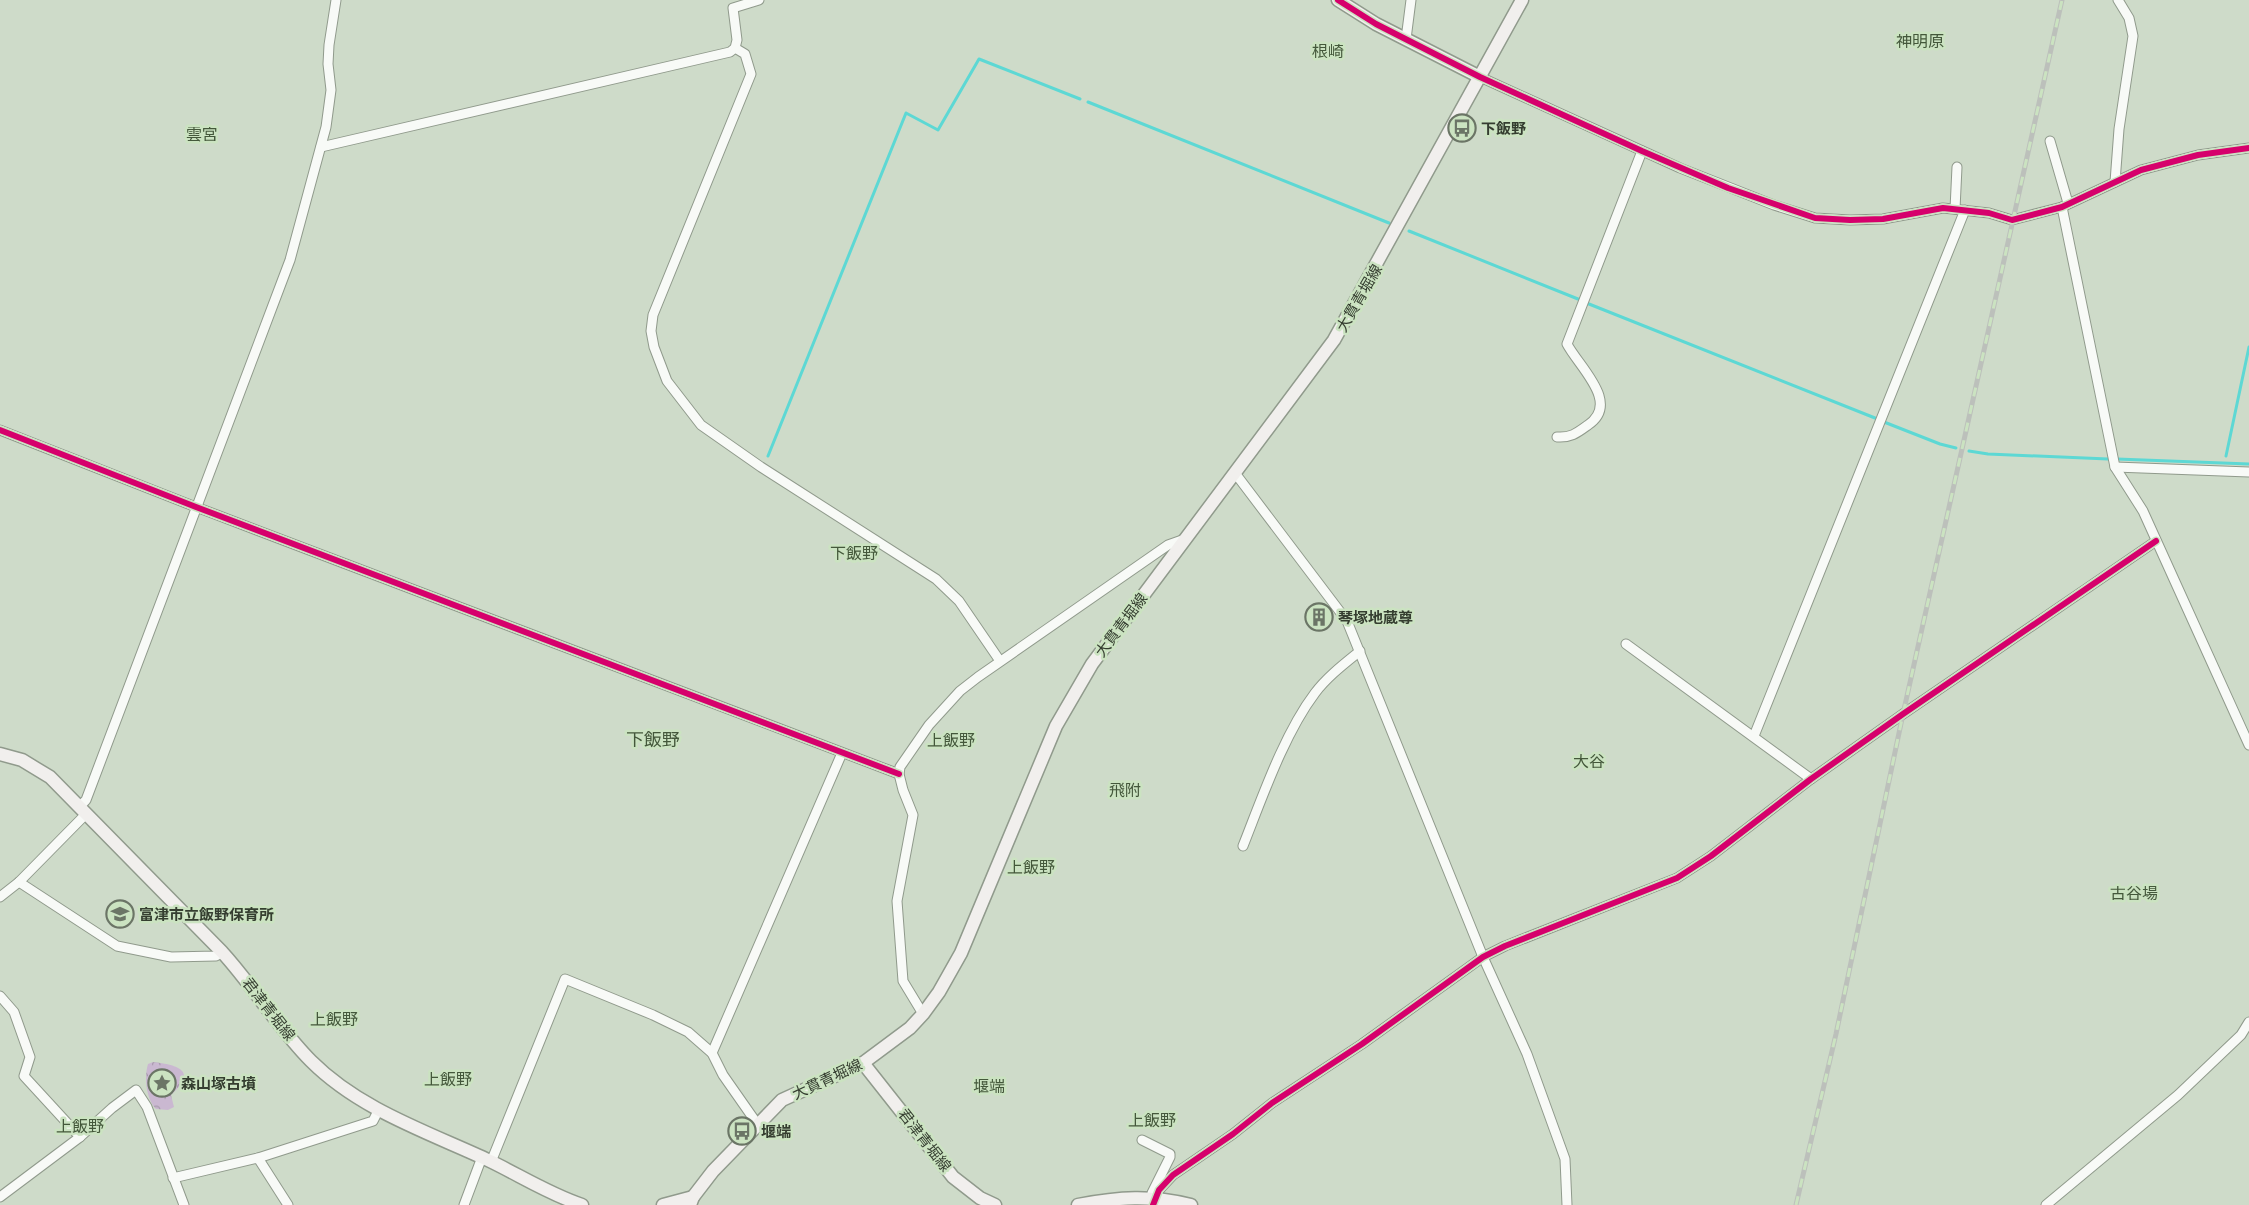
<svg xmlns="http://www.w3.org/2000/svg" width="2249" height="1205" font-family="Helvetica,'Noto Sans JP',sans-serif">
	<style>
		.forest { fill: url(#forest-crowns) }
		.lines { fill: none; stroke-linecap: round; stroke-linejoin: round }
		.stream { stroke: #5dd8d4; stroke-width: 3 }
		.street-casing { stroke: #909a8c; stroke-width: 11 }
		.secondary-casing { stroke: #909a8c; stroke-width: 15 }
		.street { stroke: #f8faf7; stroke-width: 9 }
		.secondary { stroke: #f1efed; stroke-width: 12 }
		.rail-casing { stroke: #bcc0bb; stroke-width: 5 }
		.rail { stroke: #cbe3c1; stroke-width: 3; stroke-dasharray: 9; stroke-linecap: butt }
		.cycleway-casing { stroke: #cbe3c1; stroke-width: 9 }
		.cycleway { stroke: #d6006c; stroke-width: 6 }
		.labels { text-anchor: middle; dominant-baseline: central; stroke-width: 5; stroke-linejoin: round; paint-order: stroke }
		.poi-label { font-size: 15px; font-weight: bold; fill: #353e30; stroke: #cbe3c1; text-anchor: start }
		.street-label { font-size: 15px; fill: #353e30; stroke: #cbe3c1 }
		.neighbourhood-label { font-size: 16px; fill: #44583b; stroke: #cbe3c1 }
		.quarter-label { font-size: 18px; fill: #44583b; stroke: #cbe3c1 }
	</style>
	<defs>
		<pattern id="forest-crowns" width="20" height="18" patternUnits="userSpaceOnUse" patternTransform="scale(1.25)"><rect width="20" height="18" fill="#cab8d1"/><path d="M2 6a3 3 0 1 1 6 0M12 15a3 3 0 1 1 6 0" fill="none" stroke="#a597aa"/></pattern>
	</defs>
	<rect width="100%" height="100%" fill="#cedbc9"/>
	<!-- forest -->
	<path class="forest" d="M153,1062c26,3 45,9 18,33l3,12 -6,3 -12,-1c-10,-10 -12,-32 -8,-45z"/>
	<g class="lines">
		<!-- stream -->
		<g class="stream">
			<path d="M1088,102l301,121"/>
			<path d="M1409,231l169,68"/>
			<path d="M1589,304l286,114"/>
			<path d="M1884,422l56,22 16,4"/>
			<path d="M1969,451l19,3 120,5"/>
			<path d="M768,456l138,-343 32,17 41,-71 101,40"/>
			<path d="M2226,456l23,-109"/>
			<path d="M2117,459l132,5"/>
		</g>
		<!-- street casing -->
		<g class="street-casing">
			<g id="street">
				<path d="M1406,39l5,-39"/>
				<path d="M735,48l10,6 6,20 -98,241 -2,16 3,16 13,34 34,44 60,42 175,112 23,22 41,60"/>
				<path d="M1480,77l200,91 94,37 41,13 35,2 33,-1 60,-11 46,5 23,7 50,-13 79,-37 57,-15 51,-7"/>
				<path d="M2050,141l18,62"/>
				<path d="M321,147l409,-95 5,-4 2,-8 -4,-32 26,-8"/>
				<path d="M2115,182l4,-53 14,-93 -4,-18 -11,-18"/>
				<path d="M2062,207l53,260 28,44 106,234"/>
				<path d="M1955,209l2,-42"/>
				<path d="M0,430l196,77 703,267"/>
				<path d="M1557,437c14,1 20,-4 31,-12 33,-22 -9,-58 -21,-81l75,-193"/>
				<path d="M2115,467l134,5"/>
				<path d="M1235,473l112,148 136,336 44,97 38,105 2,46"/>
				<path d="M1626,644l185,135"/>
				<path d="M1754,736l211,-526"/>
				<path d="M79,807l7,-7 204,-540 36,-133 5,-37 -3,-26 1,-19 7,-45"/>
				<path d="M1243,846c19,-48 41,-112 72,-153 12,-16 29,-29 45,-42"/>
				<path d="M19,882l98,64 54,11 45,-1 6,-4"/>
				<path d="M0,897l19,-15 67,-68"/>
				<path d="M0,996l14,16 16,45 -6,19 56,61"/>
				<path d="M923,1014l-20,-33 -6,-80 16,-86 -10,-25 -4,-16 1,-7 29,-42 31,-34 18,-14 190,-132 17,-6"/>
				<path d="M712,1053l130,-300"/>
				<path d="M1142,1140l28,14v3l-18,36"/>
				<path d="M258,1158l30,47"/>
				<path d="M491,1162l74,-183 88,36 35,17 24,21 11,22 35,50"/>
				<path d="M173,1178l85,-20 115,-37 5,-10"/>
				<path d="M0,1197l80,-60 32,-29 24,-18 11,17 37,98"/>
				<path d="M1154,1203l5,-13 14,-15 60,-41 39,-31 90,-59 121,-87 22,-11 172,-68 34,-22 100,-77 92,-65 253,-173"/>
				<path d="M464,1205l18,-48"/>
				<path d="M2046,1205l132,-110 63,-60 8,-13"/>
			</g>
		</g>
		<!-- secondary casing -->
		<g class="secondary-casing">
			<g id="secondary">
				<path d="M1338,0l38,24 104,53"/>
				<path d="M0,754l22,6 28,17 172,175c32,35 56,76 89,109 49,49 117,71 179,100 31,15 59,33 92,44"/>
				<path d="M863,1063l90,114 27,21 15,7"/>
				<path d="M663,1205l30,-8"/>
				<path d="M690,1205l3,-8 20,-26 69,-71 81,-37 47,-35 13,-14 16,-22 22,-39 95,-227 36,-62 242,-324 188,-340"/>
				<path d="M1078,1205c41,-8 73,-10 113,0"/>
			</g>
		</g>
		<!-- street -->
		<use href="#street" class="street"/>
		<!-- secondary -->
		<use href="#secondary" class="secondary"/>
		<!-- rail casing -->
		<g class="rail-casing">
			<path id="rail" d="M1796,1205l40,-171 67,-320 159,-714"/>
		</g>
		<!-- rail -->
		<use href="#rail" class="rail"/>
		<!-- cycleway casing -->
		<g class="cycleway-casing">
			<g id="cycleway">
				<path d="M1338,0l38,24 104,53 162,74 86,37 87,30 35,2 33,-1 60,-11 46,5 23,7 50,-13 79,-37 57,-15 51,-7"/>
				<path d="M0,430l196,77 703,267"/>
				<path d="M1153,1205l6,-15 14,-15 60,-41 39,-31 90,-59 121,-87 22,-11 172,-68 34,-22 100,-77 92,-65 253,-173"/>
			</g>
		</g>
		<!-- cycleway -->
		<use href="#cycleway" class="cycleway"/>
	</g>
	<!-- icons -->
	<defs>
		<g id="bus-ring" transform="scale(1.4375)"><circle r="9.5" fill="#cbe3c1" stroke="#6b7566" stroke-width="1.5"/><path d="M-5-6H5V4H4V6H2V4H-2V6H-4V4H-5ZM-3.5-4V0h7V-4ZM-3.5 1.2v1.5H-2V1.2ZM2 1.2v1.5H3.5V1.2Z" fill="#6b7566"/></g>
		<g id="building-ring" transform="scale(1.4375)"><circle r="9.5" fill="#cbe3c1" stroke="#6b7566" stroke-width="1.5"/><path d="M-4-6H4V6H1V3H-1V6H-4ZM-2.5-4.3h1.7v1.8h-1.7ZM.8-4.3h1.7v1.8H.8ZM-2.5-1h1.7V.8h-1.7ZM.8-1h1.7V.8H.8Z" fill="#6b7566"/></g>
		<g id="school-ring" transform="scale(1.4375)"><circle r="9.5" fill="#cbe3c1" stroke="#6b7566" stroke-width="1.5"/><path d="M0-5L7-2L0 1L-7-2ZM-4 1L0 2.5L4 1V4Q0 6-4 4Z" fill="#6b7566"/></g>
		<g id="sight-ring" transform="scale(1.4375)"><circle r="9.5" fill="#cbe3c1" stroke="#6b7566" stroke-width="1.5"/><path d="M0-6L1.8-2.2L6-1.7L2.9 1.2L3.7 5.4L0 3.3L-3.7 5.4L-2.9 1.2L-6-1.7L-1.8-2.2Z" fill="#6b7566"/></g>
	</defs>
	<g fill-rule="evenodd">
		<use href="#bus-ring" x="1462" y="128"/>
		<use href="#building-ring" x="1319" y="617"/>
		<use href="#school-ring" x="120" y="914"/>
		<use href="#sight-ring" x="162" y="1083"/>
		<use href="#bus-ring" x="742" y="1131"/>
	</g>
	<g class="labels">
		<!-- poi labels -->
		<g class="poi-label">
			<text x="1481" y="128">下飯野</text>
			<text x="1338" y="617">琴塚地蔵尊</text>
			<text x="139" y="914">富津市立飯野保育所</text>
			<text x="181" y="1083">森山塚古墳</text>
			<text x="761" y="1131">堰端</text>
		</g>
		<!-- street labels -->
		<g class="street-label">
			<text transform="translate(1359 298) rotate(-60)">大貫青堀線</text>
			<text transform="translate(1121 625) rotate(-53)">大貫青堀線</text>
			<text transform="translate(269 1009) rotate(52)">君津青堀線</text>
			<text transform="translate(827 1079) rotate(-25)">大貫青堀線</text>
			<text transform="translate(925 1140) rotate(52)">君津青堀線</text>
		</g>
		<!-- neighbourhood labels -->
		<g class="neighbourhood-label">
			<text x="1920" y="41">神明原</text>
			<text x="1328" y="51">根崎</text>
			<text x="202" y="134">雲宮</text>
			<text x="854" y="553">下飯野</text>
			<text x="951" y="740">上飯野</text>
			<text x="1589" y="761">大谷</text>
			<text x="1125" y="790">飛附</text>
			<text x="1031" y="867">上飯野</text>
			<text x="2134" y="893">古谷場</text>
			<text x="334" y="1019">上飯野</text>
			<text x="448" y="1079">上飯野</text>
			<text x="989" y="1086">堰端</text>
			<text x="1152" y="1120">上飯野</text>
			<text x="80" y="1126">上飯野</text>
		</g>
		<!-- quarter labels -->
		<g class="quarter-label">
			<text x="653" y="740">下飯野</text>
		</g>
	</g>
</svg>
